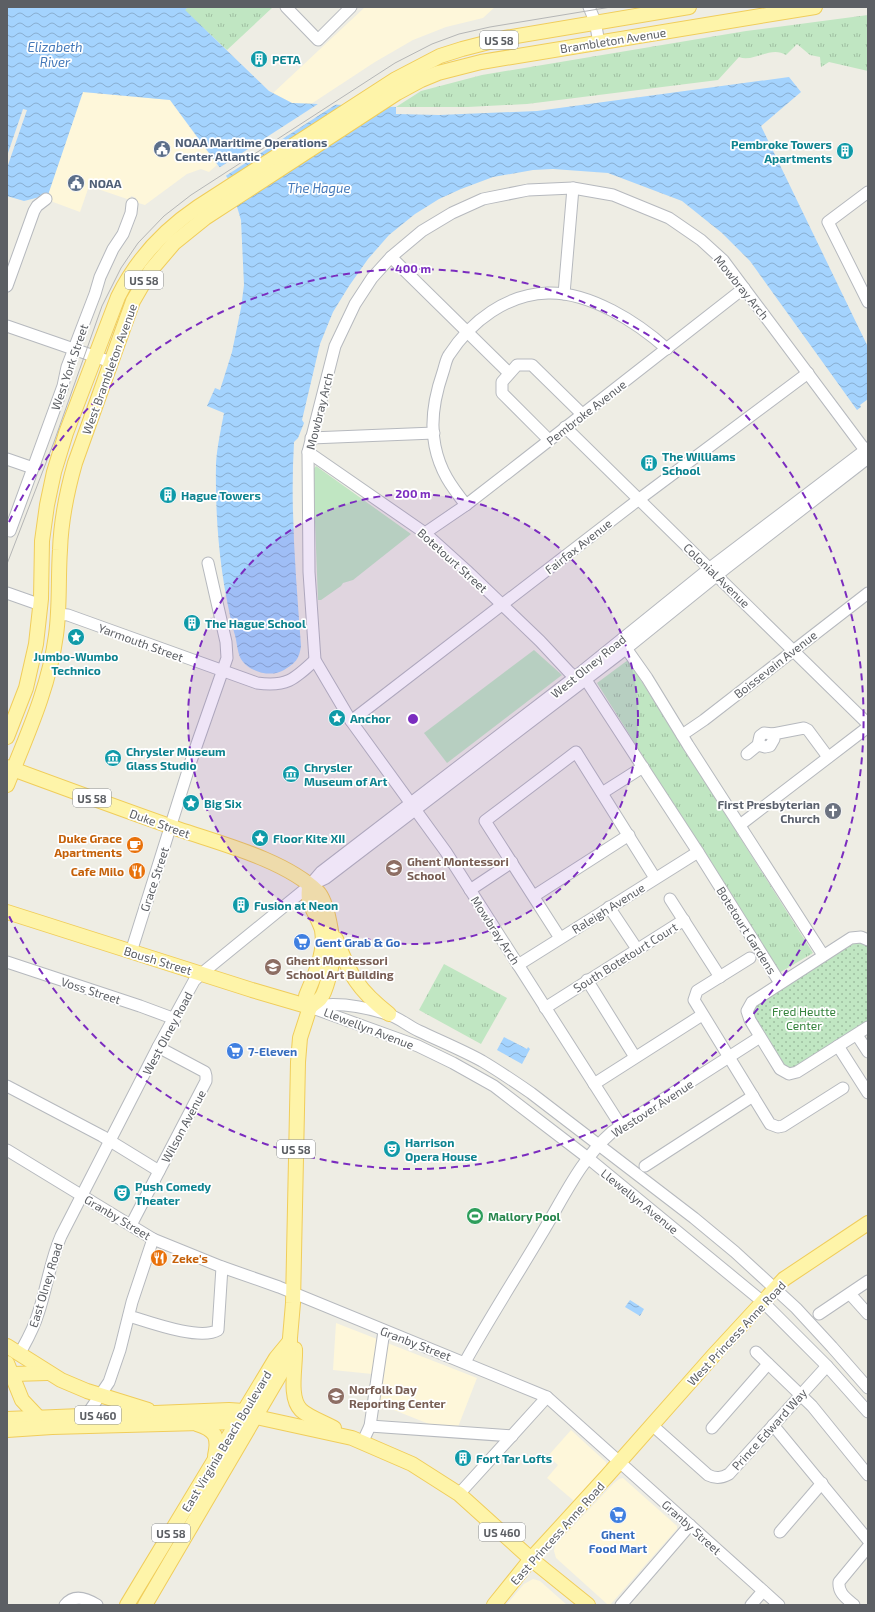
<svg xmlns="http://www.w3.org/2000/svg" width="875" height="1612" font-family="'Exo 2',sans-serif">
	<style>
		.commercial { fill: #fef7da }
		.grass { fill: #c0e6c2 }
		.park { fill: url(#park-tufts) }
		.garden { fill: url(#garden-dots) }
		.water { fill: url(#water-waves) }
		.pier { fill: #eeede4 }
		.lines { fill: none; stroke-linecap: round; stroke-linejoin: round }
		.minor-casing { stroke: #b6b9be; stroke-width: 13 }
		.major-casing { stroke: #f0cd5b; stroke-width: 16 }
		.minor { stroke: #fff; stroke-width: 11 }
		.major { stroke: #fef4a9; stroke-width: 14 }
		.tram { stroke: #b5b6b6; stroke-width: 1 }
		.ring { fill: none; stroke: #7b2cbf; stroke-width: 2; stroke-dasharray: 7 5 }
		.labels { text-anchor: middle; dominant-baseline: central; stroke-width: 3.5; stroke-linejoin: round; paint-order: stroke }
		.shield { fill: #fff; stroke: #8d8f92; stroke-width: 1 }
		.shield-label { font-size: 11px; font-weight: bold; fill: #5c5f64 }
		.street-label { font-size: 12px; fill: #5c5f64; stroke: #fff }
		.culture-label { font-size: 12px; font-weight: bold; fill: #0d838f; stroke: #fff; text-anchor: start }
		.service-label { font-size: 12px; font-weight: bold; fill: #4e5e75; stroke: #fff; text-anchor: start }
		.worship-label { font-size: 12px; font-weight: bold; fill: #5b616d; stroke: #fff; text-anchor: end }
		.food-label { font-size: 12px; font-weight: bold; fill: #c56008; stroke: #fff; text-anchor: end }
		.education-label { font-size: 12px; font-weight: bold; fill: #785e54; stroke: #fff; text-anchor: start }
		.shop-label { font-size: 12px; font-weight: bold; fill: #366cbe; stroke: #fff; text-anchor: start }
		.park-label { font-size: 12px; fill: #35833c; stroke: #fff }
		.leisure-label { font-size: 12px; font-weight: bold; fill: #27864d; stroke: #fff; text-anchor: start }
		.water-label { font-size: 13px; font-style: italic; fill: #4378b9; stroke: #fff }
		.centre { fill: #7b2cbf; stroke: #fff; stroke-width: 2 }
		.ring-label { font-size: 12px; text-anchor: middle; font-weight: bold; fill: #7b2cbf; stroke: #fff; stroke-width: 3.5; stroke-linejoin: round; paint-order: stroke }
	</style>
	<defs>
		<pattern id="park-tufts" width="24" height="20" patternUnits="userSpaceOnUse"><rect width="24" height="20" fill="#c0e6c2"/><path d="M3 7l-1-3M5 7V3M7 7l1-3M15 17l-1-3M17 17v-4M19 17l1-3" fill="none" stroke="#9fbea1"/></pattern>
		<pattern id="garden-dots" width="8" height="8" patternUnits="userSpaceOnUse"><rect width="8" height="8" fill="#c0e6c2"/><path d="M2 2h.1M6 6h.1" fill="none" stroke="#9fbea1" stroke-width="1.8" stroke-linecap="round"/></pattern>
		<pattern id="water-waves" width="16" height="10" patternUnits="userSpaceOnUse"><rect width="16" height="10" fill="#a4d3fe"/><path d="M0 5q4-4 8 0t8 0" fill="none" stroke="#89aed1"/></pattern>
	</defs>
	<rect width="100%" height="100%" fill="#eeede4"/>
	<!-- commercial -->
	<g class="commercial">
		<path d="M365,7h130l-12,11 -37,9 -33,13 -38,22 -64,42 -19,-1 -19,-10z"/>
		<path d="M83,92l87,8 47,65 -8,7 -8,-3 -14,5 -42,31 -10,-3 1,-4 -2,-1 -3,-1 -1,4 -41,-14 -9,26 -27,-10 -5,-8z"/>
		<path d="M336,1323l141,55 -19,49 -29,-3 -50,-20 3,-29 -49,-5z"/>
		<path d="M571,1430l35,32v4l-32,35 -27,-23 11,-13 -10,-9z"/>
		<path d="M623,1478l54,48v3l-67,76 -3,-1 -51,-46 -2,-7 1,-6 59,-62 5,-4z"/>
		<path d="M533,1579l7,2 27,24h-61l18,-21z"/>
	</g>
	<!-- grass -->
	<g class="grass">
		<path d="M316,466l95,68 -58,46 -10,3 -2,3 -20,14h-3l-5,-130z"/>
		<path d="M534,650l28,25 -115,88 -23,-30z"/>
	</g>
	<!-- park -->
	<g class="park">
		<path d="M188,7h85l-46,43 -43,-40z"/>
		<path d="M868,15v56l-39,-9 -8,5 -1,-10 -10,-2 -13,-11 -11,11c-15,-10 -33,8 -47,2l-21,23 -191,24 -59,3h-72l25,-16 61,-16 264,-44z"/>
		<path d="M628,660l185,293 -34,20 -182,-290z"/>
		<path d="M444,964l63,34 -26,46 -62,-34z"/>
	</g>
	<!-- garden -->
	<path class="garden" d="M858,941l10,4v78l-77,47 -9,-4 -31,-48v-10z"/>
	<!-- water -->
	<g class="water">
		<path d="M7,7h181l-3,3 84,81 23,12 104,4v7l43,1 98,-4 252,-34 12,15 -40,34 107,221v52l-8,6 1,2 -4,3 -107,-149 -28,-28 -40,-32 -74,-28 -55,-4 -20,1 -40,7 -32,12 -22,10 -24,15 -26,21 -21,24 -19,27 -16,26 -13,32 -18,76 2,3 -6,15 -4,4c-4,68 2,136 7,204 -2,14 -6,17 -17,24 -13,8 -35,2 -43,-11 -4,-7 -4,-19 -7,-27 -14,-55 -19,-111 -18,-168 1,-17 5,-35 8,-51l-17,-7 8,-18 5,2 12,-38 9,-44 3,-23 -3,-65 -12,-40 -59,-80 -87,-8 -35,103 -24,6 -17,-5z"/>
		<path d="M504,1037l23,12 1,-2 2,2 -8,15 -25,-14z"/>
		<path d="M630,1300l14,9 -4,7 -15,-9z"/>
	</g>
	<!-- pier -->
	<g class="pier">
		<path d="M321,102l17,1 -114,74 -7,-8z"/>
		<path d="M23,109l4,1 -20,58v-12z"/>
	</g>
	<g class="lines">
		<!-- minor casing -->
		<g class="minor-casing">
			<g id="minor">
				<path d="M286,7l32,33 33,-33"/>
				<path d="M589,7l6,14 4,22"/>
				<path d="M868,192l-40,30 40,80"/>
				<path d="M391,257l118,116"/>
				<path d="M7,286l27,-75 3,-5 9,-7"/>
				<path d="M564,294l9,-106"/>
				<path d="M7,326l104,36"/>
				<path d="M565,427l303,297"/>
				<path d="M311,438l123,-5"/>
				<path d="M549,440l-47,-47v-11l15,-17h15l50,49"/>
				<path d="M308,452l117,81 41,37 74,71 29,31 6,5 11,3 112,172 82,131"/>
				<path d="M7,459l26,9"/>
				<path d="M466,505c-15,-19 -26,-34 -31,-59 -5,-24 0,-51 8,-74 2,-6 3,-13 6,-17 22,-34 58,-61 99,-62 42,-1 89,29 119,56"/>
				<path d="M10,531l53,-145 4,-19 28,-73 5,-17 13,-28 10,-15 8,-21 1,-9"/>
				<path d="M425,533l41,-28 58,-45 220,-172"/>
				<path d="M7,593l34,12"/>
				<path d="M58,614l10,1 189,68c29,4 37,-3 58,-23"/>
				<path d="M623,644l24,34 41,67 135,210"/>
				<path d="M351,721l287,-221 170,-127"/>
				<path d="M773,734l31,-6 4,2 20,27"/>
				<path d="M682,735l22,-15 164,-127"/>
				<path d="M747,754l11,-9 7,2 5,-1 4,-7 -1,-5 -9,-1 -4,3 -2,9"/>
				<path d="M602,793l41,-26"/>
				<path d="M740,825l128,-98"/>
				<path d="M311,885l15,-7 301,-230 99,-80 142,-110"/>
				<path d="M470,890l42,-28"/>
				<path d="M534,896l95,-61"/>
				<path d="M670,899l50,78"/>
				<path d="M609,907l28,42"/>
				<path d="M560,938l-75,-117 91,-69 79,126"/>
				<path d="M868,940l-7,-3 -10,1 -99,64 -5,9 3,9 30,49 9,5 8,-2 71,-45"/>
				<path d="M131,952l60,-191 36,-103 -1,-16 -18,-79"/>
				<path d="M750,958l-53,33 -3,9 76,124 8,3 5,-1 60,-38"/>
				<path d="M7,962l133,44 35,13"/>
				<path d="M518,965l180,-113"/>
				<path d="M587,980l48,77"/>
				<path d="M315,1006c23,-4 50,1 72,8 11,3 21,12 32,17 21,10 43,19 63,30 17,10 33,21 49,32l163,125 41,34 61,56 36,39 36,41"/>
				<path d="M310,1007l108,39 35,17 41,23 94,72 175,144 64,64 41,46"/>
				<path d="M545,1008l139,-88"/>
				<path d="M857,1035l11,17"/>
				<path d="M838,1046l30,47"/>
				<path d="M594,1084l108,-69"/>
				<path d="M7,1086l95,50 57,35"/>
				<path d="M621,1126l-175,-274 -95,-131 -36,-61 -6,-88 -1,-120 27,-106 20,-42 17,-26 19,-21 31,-26 30,-18 31,-14 45,-9 45,-2 40,7 56,23 32,22 22,20 145,194"/>
				<path d="M7,1150l146,89 69,28 57,20 268,110 232,208"/>
				<path d="M645,1166l108,-70"/>
				<path d="M131,1225l75,-144v-5l-1,-4 -47,-25"/>
				<path d="M850,1294l18,20"/>
				<path d="M819,1314l49,-33"/>
				<path d="M129,1316c20,6 71,25 89,14l4,-63"/>
				<path d="M756,1352l56,54 56,69"/>
				<path d="M20,1353c7,-13 14,-25 18,-39 9,-26 12,-53 23,-78l97,-189 36,-66 7,-7 108,-88 12,-14 254,-195 135,-109 158,-120"/>
				<path d="M465,1362c24,-43 51,-85 76,-127 22,-36 39,-75 71,-103l148,-95"/>
				<path d="M86,1416l23,-34 11,-32 12,-48 21,-63"/>
				<path d="M652,1425l56,50c8,4 14,3 21,-1l98,-108"/>
				<path d="M773,1425l95,115"/>
				<path d="M370,1426l142,10"/>
				<path d="M712,1428l56,-64"/>
				<path d="M363,1441l7,-15 14,-95"/>
				<path d="M459,1494l88,-97"/>
				<path d="M780,1532l42,-49"/>
				<path d="M65,1605c9,-11 21,-7 32,0"/>
				<path d="M621,1605l69,-80"/>
				<path d="M751,1605l12,-14"/>
				<path d="M854,1605c-8,-7 -16,-12 -15,-23l29,-35"/>
			</g>
		</g>
		<!-- major casing -->
		<g class="major-casing">
			<g id="major">
				<path d="M7,737l19,-49 10,-44 5,-45 1,-58 5,-36 7,-33 12,-39 52,-136c18,-37 46,-67 80,-90l198,-128 44,-23 22,-7 43,-11 184,-31"/>
				<path d="M7,767c57,21 114,42 171,62 44,15 107,31 140,63 10,11 15,47 15,61 0,10 -7,40 -13,46 -3,3 -7,5 -10,8"/>
				<path d="M7,785c20,-50 42,-97 49,-150 4,-28 2,-57 4,-85 1,-30 7,-59 15,-87l58,-162 18,-31 23,-27 31,-25 192,-125 24,-13 17,-7 43,-11 334,-55"/>
				<path d="M309,886c0,4 -1,9 0,13 2,10 10,20 13,31 4,23 -8,46 -16,66l4,11"/>
				<path d="M7,912l245,78 58,17"/>
				<path d="M336,939c14,36 22,51 53,75"/>
				<path d="M7,1346l54,34 26,11 61,19"/>
				<path d="M295,1349c1,17 -7,48 6,61 7,7 24,13 33,18"/>
				<path d="M7,1363l15,37 17,18 6,4"/>
				<path d="M13,1374l34,-1"/>
				<path d="M7,1419l222,-9 15,1 12,6 96,21 60,26 47,30 72,65 57,46"/>
				<path d="M197,1424c19,6 22,13 18,32"/>
				<path d="M7,1430l45,-3 185,-5 7,-2"/>
				<path d="M127,1605l149,-247 14,-17"/>
				<path d="M145,1605l143,-244 5,-58 5,-241 2,-24 10,-31"/>
				<path d="M494,1605l37,-46 76,-83 106,-120 71,-77 84,-56"/>
			</g>
		</g>
		<!-- minor -->
		<use href="#minor" class="minor"/>
		<!-- major -->
		<use href="#major" class="major"/>
		<!-- tram -->
		<path class="tram" d="M7,564l47,-122 48,-136 19,-38 17,-25 26,-27 27,-21 204,-132 37,-19 27,-10 31,-7 121,-20"/>
	</g>
	<!-- distance rings -->
	<circle cx="413" cy="719" r="225" fill="#7b2cbf" fill-opacity=".12"/>
	<g class="ring">
		<circle cx="413" cy="719" r="225"/>
		<path d="M9 522A450 450 0 1 1 9 916"/>
	</g>
	<!-- icons -->
	<defs>
		<g id="building-disc" transform="scale(0.9)"><circle r="9.5" fill="#0f9aa8" stroke="#fff"/><path d="M-4-6H4V6H1V3H-1V6H-4ZM-2.5-4.3h1.7v1.8h-1.7ZM.8-4.3h1.7v1.8H.8ZM-2.5-1h1.7V.8h-1.7ZM.8-1h1.7V.8H.8Z" fill="#fff"/></g>
		<g id="civic-disc" transform="scale(0.9)"><circle r="9.5" fill="#5c6f8a" stroke="#fff"/><path d="M-.6-6.5H3V-4.5H.6V-3L4-1V1h2V6H-6V1h2V-1L-.6-3ZM-1.2 2.5V6h2.4V2.5Z" fill="#fff"/></g>
		<g id="sight-disc" transform="scale(0.9)"><circle r="9.5" fill="#0f9aa8" stroke="#fff"/><path d="M0-6L1.8-2.2L6-1.7L2.9 1.2L3.7 5.4L0 3.3L-3.7 5.4L-2.9 1.2L-6-1.7L-1.8-2.2Z" fill="#fff"/></g>
		<g id="museum-disc" transform="scale(0.9)"><circle r="9.5" fill="#0f9aa8" stroke="#fff"/><path d="M0-6L6-3V-2H-6V-3ZM-5-1h2V3h-2ZM-1-1h2V3h-2ZM3-1h2V3H3ZM-6 4H6V6H-6Z" fill="#fff"/></g>
		<g id="church-disc" transform="scale(0.9)"><circle r="9.5" fill="#6b7280" stroke="#fff"/><path d="M-1.2-6h2.4v3.5h3.3v2.4h-3.3V6h-2.4V-.1h-3.3v-2.4h3.3Z" fill="#fff"/></g>
		<g id="cafe-disc" transform="scale(0.9)"><circle r="9.5" fill="#e8710a" stroke="#fff"/><path d="M-5.5-4.5H6V0H3Q3 3.5 0 3.5H-2.5Q-5.5 3.5-5.5 0ZM3-3.2v2h1.7v-2ZM-6 4.5H4V6H-6Z" fill="#fff"/></g>
		<g id="school-disc" transform="scale(0.9)"><circle r="9.5" fill="#8d6e63" stroke="#fff"/><path d="M0-5L7-2L0 1L-7-2ZM-4 1L0 2.5L4 1V4Q0 6-4 4Z" fill="#fff"/></g>
		<g id="restaurant-disc" transform="scale(0.9)"><circle r="9.5" fill="#e8710a" stroke="#fff"/><path d="M-5-6h1v4h1v-4h1v4h1v-4h1v5L-1.5 .5V6h-2V.5L-5-1ZM5-6V6H3V1.5H1.5Q1.5-4 5-6Z" fill="#fff"/></g>
		<g id="supermarket-disc" transform="scale(0.9)"><circle r="9.5" fill="#3f7fe0" stroke="#fff"/><path d="M-6-5.5h2.5l.6 2H6L4.5 2H-2.5L-4.4-4H-6ZM-1.5 3.2a1.3 1.3 0 1 0 .1 0ZM3 3.2a1.3 1.3 0 1 0 .1 0Z" fill="#fff"/></g>
		<g id="theatre-disc" transform="scale(0.9)"><circle r="9.5" fill="#0f9aa8" stroke="#fff"/><path d="M-5-5.5Q0-4 5-5.5V0Q5 5 0 6Q-5 5-5 0ZM-3.3-2.5H-1v1.5H-3.3ZM1-2.5H3.3v1.5H1ZM-2.8 1Q0 5.5 2.8 1Z" fill="#fff"/></g>
		<g id="stadium-disc" transform="scale(0.9)"><circle r="9.5" fill="#2e9e5b" stroke="#fff"/><path d="M0-5a6.5 5 0 1 0 0 10a6.5 5 0 1 0 0-10ZM-3.5-1.8h7v3.6h-7Z" fill="#fff"/></g>
	</defs>
	<g fill-rule="evenodd">
		<use href="#building-disc" x="259" y="59"/>
		<use href="#civic-disc" x="162" y="149"/>
		<use href="#building-disc" x="845" y="151"/>
		<use href="#civic-disc" x="76" y="183"/>
		<use href="#building-disc" x="649" y="463"/>
		<use href="#building-disc" x="168" y="495"/>
		<use href="#building-disc" x="192" y="623"/>
		<use href="#sight-disc" x="76" y="637"/>
		<use href="#sight-disc" x="337" y="718"/>
		<use href="#museum-disc" x="113" y="758"/>
		<use href="#museum-disc" x="291" y="774"/>
		<use href="#sight-disc" x="191" y="803"/>
		<use href="#church-disc" x="833" y="811"/>
		<use href="#sight-disc" x="260" y="838"/>
		<use href="#cafe-disc" x="135" y="845"/>
		<use href="#school-disc" x="394" y="868"/>
		<use href="#restaurant-disc" x="137" y="871"/>
		<use href="#building-disc" x="241" y="905"/>
		<use href="#supermarket-disc" x="302" y="942"/>
		<use href="#school-disc" x="273" y="967"/>
		<use href="#supermarket-disc" x="235" y="1051"/>
		<use href="#theatre-disc" x="392" y="1149"/>
		<use href="#theatre-disc" x="122" y="1193"/>
		<use href="#stadium-disc" x="475" y="1216"/>
		<use href="#restaurant-disc" x="159" y="1258"/>
		<use href="#school-disc" x="336" y="1396"/>
		<use href="#building-disc" x="463" y="1458"/>
		<use href="#supermarket-disc" x="618" y="1515"/>
	</g>
	<g class="labels">
		<!-- shield labels -->
		<g class="shield">
			<rect x="480" y="31" width="38" height="18" rx="3"/>
			<rect x="125" y="271" width="38" height="18" rx="3"/>
			<rect x="73" y="789" width="38" height="18" rx="3"/>
			<rect x="277" y="1140" width="38" height="18" rx="3"/>
			<rect x="75" y="1406" width="46" height="18" rx="3"/>
			<rect x="479" y="1523" width="46" height="18" rx="3"/>
			<rect x="152" y="1524" width="38" height="18" rx="3"/>
		</g>
		<g class="shield-label">
			<text x="499" y="40">US 58</text>
			<text x="144" y="280">US 58</text>
			<text x="92" y="798">US 58</text>
			<text x="296" y="1149">US 58</text>
			<text x="98" y="1415">US 460</text>
			<text x="502" y="1532">US 460</text>
			<text x="171" y="1533">US 58</text>
		</g>
		<!-- street labels -->
		<g class="street-label">
			<text transform="translate(613 40) rotate(-9)">Brambleton Avenue</text>
			<text transform="translate(742 287) rotate(51)">Mowbray Arch</text>
			<text transform="translate(69 367) rotate(-71)">West York Street</text>
			<text transform="translate(109 369) rotate(-70)">West Brambleton Avenue</text>
			<text transform="translate(319 411) rotate(-76)">Mowbray Arch</text>
			<text transform="translate(586 412) rotate(-38)">Pembroke Avenue</text>
			<text transform="translate(578 546) rotate(-38)">Fairfax Avenue</text>
			<text transform="translate(453 560) rotate(42)">Botetourt Street</text>
			<text transform="translate(717 575) rotate(44)">Colonial Avenue</text>
			<text transform="translate(141 642) rotate(20)">Yarmouth Street</text>
			<text transform="translate(775 664) rotate(-38)">Boissevain Avenue</text>
			<text transform="translate(588 666) rotate(-39)">West Olney Road</text>
			<text transform="translate(160 823) rotate(20)">Duke Street</text>
			<text transform="translate(154 879) rotate(-72)">Grace Street</text>
			<text transform="translate(608 908) rotate(-32)">Raleigh Avenue</text>
			<text transform="translate(496 930) rotate(57)">Mowbray Arch</text>
			<text transform="translate(747 930) rotate(58)">Botetourt Gardens</text>
			<text transform="translate(625 957) rotate(-32)">South Botetourt Court</text>
			<text transform="translate(158 960) rotate(17)">Boush Street</text>
			<text transform="translate(91 990) rotate(18)">Voss Street</text>
			<text transform="translate(369 1028) rotate(21)">Llewellyn Avenue</text>
			<text transform="translate(167 1033) rotate(-62)">West Olney Road</text>
			<text transform="translate(652 1108) rotate(-33)">Westover Avenue</text>
			<text transform="translate(183 1126) rotate(-62)">Wilson Avenue</text>
			<text transform="translate(640 1201) rotate(39)">Llewellyn Avenue</text>
			<text transform="translate(118 1217) rotate(31)">Granby Street</text>
			<text transform="translate(45 1285) rotate(-73)">East Olney Road</text>
			<text transform="translate(736 1333) rotate(-47)">West Princess Anne Road</text>
			<text transform="translate(416 1343) rotate(21)">Granby Street</text>
			<text transform="translate(769 1429) rotate(-48)">Prince Edward Way</text>
			<text transform="translate(226 1441) rotate(-59)">East Virginia Beach Boulevard</text>
			<text transform="translate(692 1527) rotate(42)">Granby Street</text>
			<text transform="translate(557 1533) rotate(-48)">East Princess Anne Road</text>
		</g>
		<!-- culture labels -->
		<g class="culture-label">
			<text x="272" y="59">PETA</text>
			<text x="832" y="144" text-anchor="end">Pembroke Towers<tspan x="832" dy="14">Apartments</tspan></text>
			<text x="662" y="456">The Williams<tspan x="662" dy="14">School</tspan></text>
			<text x="181" y="495">Hague Towers</text>
			<text x="205" y="623">The Hague School</text>
			<text x="76" y="656" text-anchor="middle">Jumbo-Wumbo<tspan x="76" dy="14">Technico</tspan></text>
			<text x="350" y="718">Anchor</text>
			<text x="126" y="751">Chrysler Museum<tspan x="126" dy="14">Glass Studio</tspan></text>
			<text x="304" y="767">Chrysler<tspan x="304" dy="14">Museum of Art</tspan></text>
			<text x="204" y="803">Big Six</text>
			<text x="273" y="838">Floor Kite XII</text>
			<text x="254" y="905">Fusion at Neon</text>
			<text x="405" y="1142">Harrison<tspan x="405" dy="14">Opera House</tspan></text>
			<text x="135" y="1186">Push Comedy<tspan x="135" dy="14">Theater</tspan></text>
			<text x="476" y="1458">Fort Tar Lofts</text>
		</g>
		<!-- service labels -->
		<g class="service-label">
			<text x="175" y="142">NOAA Maritime Operations<tspan x="175" dy="14">Center Atlantic</tspan></text>
			<text x="89" y="183">NOAA</text>
		</g>
		<!-- worship labels -->
		<g class="worship-label">
			<text x="820" y="804">First Presbyterian<tspan x="820" dy="14">Church</tspan></text>
		</g>
		<!-- food labels -->
		<g class="food-label">
			<text x="122" y="838">Duke Grace<tspan x="122" dy="14">Apartments</tspan></text>
			<text x="124" y="871">Cafe Milo</text>
			<text x="172" y="1258" text-anchor="start">Zeke's</text>
		</g>
		<!-- education labels -->
		<g class="education-label">
			<text x="407" y="861">Ghent Montessori<tspan x="407" dy="14">School</tspan></text>
			<text x="286" y="960">Ghent Montessori<tspan x="286" dy="14">School Art Building</tspan></text>
			<text x="349" y="1389">Norfolk Day<tspan x="349" dy="14">Reporting Center</tspan></text>
		</g>
		<!-- shop labels -->
		<g class="shop-label">
			<text x="315" y="942">Gent Grab &amp; Go</text>
			<text x="248" y="1051">7-Eleven</text>
			<text x="618" y="1534" text-anchor="middle">Ghent<tspan x="618" dy="14">Food Mart</tspan></text>
		</g>
		<!-- park labels -->
		<g class="park-label">
			<text x="804" y="1011">Fred Heutte<tspan x="804" dy="14">Center</tspan></text>
		</g>
		<!-- leisure labels -->
		<g class="leisure-label">
			<text x="488" y="1216">Mallory Pool</text>
		</g>
		<!-- water labels -->
		<g class="water-label">
			<text x="55" y="47">Elizabeth<tspan x="55" dy="15">River</tspan></text>
			<text x="319" y="188">The Hague</text>
		</g>
	</g>
	<circle cx="413" cy="719" r="6" class="centre"/>
	<g class="ring-label">
		<text x="413" y="273">400 m</text>
		<text x="413" y="498">200 m</text>
	</g>
	<!-- border -->
	<rect width="875" height="1612" fill="none" stroke="#5c5f64" stroke-width="16"/>
</svg>
